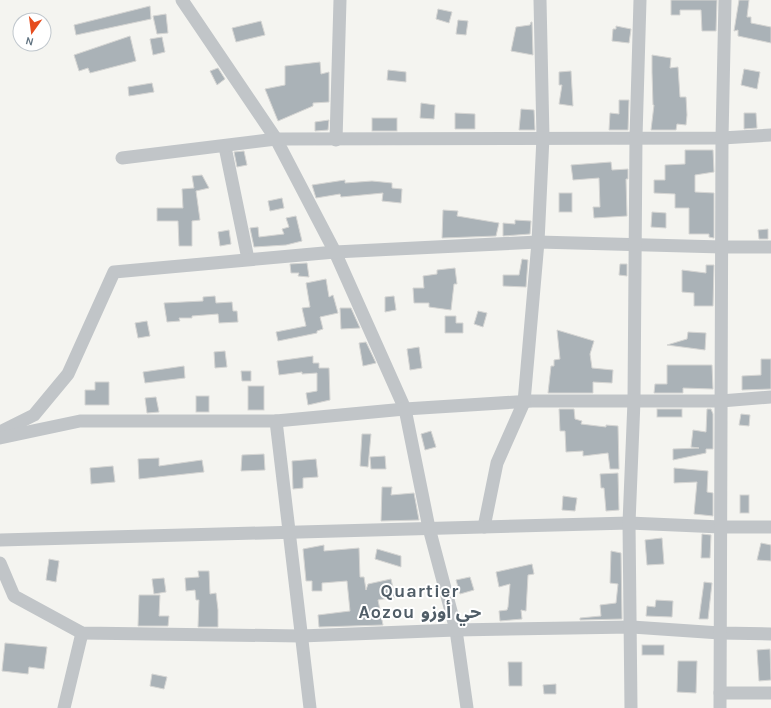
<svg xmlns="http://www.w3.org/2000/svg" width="771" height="708" font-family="Karla,'Noto Sans Arabic',sans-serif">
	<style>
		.building { fill: #aab2b7; stroke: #d5d5d3 }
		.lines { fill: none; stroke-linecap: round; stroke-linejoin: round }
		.minor { stroke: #c1c5c8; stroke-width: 13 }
		.labels { text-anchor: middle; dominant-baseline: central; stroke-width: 4; stroke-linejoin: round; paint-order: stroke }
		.district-label { font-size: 18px; font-weight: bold; letter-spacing: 1px; fill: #505d67; stroke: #fff }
	</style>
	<rect width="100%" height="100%" fill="#f4f4f0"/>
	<!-- building -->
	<g class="building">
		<path d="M671,0h46l-1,31h-14l-1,-21h-21v5h-9z"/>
		<path d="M739,0h10l-2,17h4v6l20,4v16l-33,-7v-6l-4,1z"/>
		<path d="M150,6l1,13 -75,16 -2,-10z"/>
		<path d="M438,9l14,3 -3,11 -13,-4z"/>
		<path d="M166,14l2,19 -11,1 -4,-18z"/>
		<path d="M458,20l10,1 -2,14 -10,-1z"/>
		<path d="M261,21l4,14 -29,7 -4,-14z"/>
		<path d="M531,22h1l1,33 -22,-4 5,-24 14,-2z"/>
		<path d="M616,26l15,3 -2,14 -17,-2 1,-12h3z"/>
		<path d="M130,36l6,25 -46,12 -2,-5 -9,3 -5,-16z"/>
		<path d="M162,37l3,15 -12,3 -3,-16z"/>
		<path d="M652,55l19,3 -1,10 8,-1 2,30h6l1,18 -1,10 -9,-1 -1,6h-25l3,-25h-1l-1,-33z"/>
		<path d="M320,62l1,12 8,-2v30l-16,1v3l-35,15 -13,-32 20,-4v-19z"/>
		<path d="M218,68l7,11 -8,6 -7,-14z"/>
		<path d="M744,69l16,3 -3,17 -16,-4z"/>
		<path d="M388,70l18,2v10l-19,-2z"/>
		<path d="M571,71l2,35 -14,-2 3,-19h-3v-13z"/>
		<path d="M152,83l2,9 -25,4 -1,-9z"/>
		<path d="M619,100h10l-1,30h-19l1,-17 9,1z"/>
		<path d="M421,103l14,2 -1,14 -14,-1z"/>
		<path d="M521,109l13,1 1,20h-16z"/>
		<path d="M455,113l20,1v15h-20z"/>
		<path d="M744,113h12l1,15 -13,1z"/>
		<rect x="372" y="118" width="25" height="13"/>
		<path d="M329,120l-1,10 -13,1v-9z"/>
		<path d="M685,150h28l1,22 -19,3v17l19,1v45l-5,-1v-3h-20v-26h-14v-14l-21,-1v-13h11v-15l20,-1z"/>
		<path d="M244,151l3,14 -10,2 -3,-15z"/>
		<path d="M611,162l1,8 16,-1v10h-2l1,37 -33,2 -1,-11h7l-1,-29 -26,2 -2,-15z"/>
		<path d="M202,175l7,13 -13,3 4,29 -8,1v25h-13l-1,-25h-21v-13h26l-1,-19 12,-1 -2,-12z"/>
		<path d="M345,180v3l27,-2 20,2v5l10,1 -1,14 -19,-2 1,-8 -42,4 -1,-3 -24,4 -4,-13z"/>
		<rect x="559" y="193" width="13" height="19"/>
		<path d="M282,198l2,10 -14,3 -2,-10z"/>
		<path d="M443,210l15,1 -1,5 42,7 -3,13 -54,2z"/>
		<path d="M652,212l14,1v15l-15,-1z"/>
		<path d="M296,216l6,25 -16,4 -32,2 -4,-19 8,-1 1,10 25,-3 -2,-5 7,-2 -3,-9z"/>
		<path d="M515,220l16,1 -1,13 -27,2v-13l12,1z"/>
		<path d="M768,229v10h-9l-1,-9z"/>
		<path d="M229,230l2,14 -11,2 -2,-14z"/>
		<path d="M522,259l6,1 -2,27 -23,-1v-11h16z"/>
		<path d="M307,263l2,14 -11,-1 1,-3h-8l-1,-9z"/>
		<path d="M620,264h7v12l-8,-1z"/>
		<path d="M706,265h8l-1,41h-19v-13l-12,-1v-22l24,3z"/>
		<path d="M455,268l2,16h-3l-3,26 -22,-3v-4h-15l-1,-15h11l-1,-12 14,-2v-4z"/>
		<path d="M326,279l3,18 4,-2 5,18 -18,4 3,12 -6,2v2l-39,8 -2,-9 30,-6 -4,-18 8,-1 -4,-24z"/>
		<path d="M215,296l1,7 16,-1 1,9h4l1,11 -19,1 -1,-9 -26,2v2h-13l1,3 -13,1 -3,-19 39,-2v-4z"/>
		<path d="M394,296l2,14 -11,2v-15z"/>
		<path d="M340,308h11l9,20 -19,1z"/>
		<path d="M478,311l9,2 -4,14 -9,-3z"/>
		<path d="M445,316h11v7h7v10h-18z"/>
		<path d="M147,321l3,15 -12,2 -3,-15z"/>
		<path d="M557,330l37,11 -4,13 2,14 21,2 -1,13 -19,-1v11h-45l3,-27h3v-6l6,-1z"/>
		<path d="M688,332l18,1 -1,17 -38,-5 20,-6z"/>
		<path d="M366,342l10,21 -13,3 -4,-23z"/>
		<path d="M419,347l3,21 -12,2 -3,-21z"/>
		<path d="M225,351l2,16 -12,1 -1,-16z"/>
		<path d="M313,356v7h6v5h10l1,32 -22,5 -2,-12 11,-2v-18l-15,1v-2l-23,3 -2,-14z"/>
		<path d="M761,359h10v30l-29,1v-14l19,-1z"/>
		<path d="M667,365h45l1,24 -30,-1v5h-29l1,-9h12z"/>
		<path d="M184,366l1,12 -40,5 -2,-11z"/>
		<path d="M241,371h10v10h-9z"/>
		<path d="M95,382h14v23h-24v-15h10z"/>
		<rect x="248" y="386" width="16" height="24"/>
		<rect x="196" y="396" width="13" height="16"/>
		<path d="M156,397l3,15 -12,1 -2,-15z"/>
		<path d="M559,409h15l1,10 7,2 -1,3 25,3v-2l12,1 1,43h-9l-2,-16 -25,3v-5l-17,1 -1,-21h-5z"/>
		<rect x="657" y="409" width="25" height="8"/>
		<path d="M707,409h4l2,5v35h-7v4l-33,7v-11l26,-1 -8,-1 2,-17 13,2z"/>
		<path d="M741,414l9,1 -1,11 -10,-1z"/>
		<path d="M431,431l5,16 -11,3 -4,-16z"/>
		<path d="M362,434h9l-3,33 -8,-1z"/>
		<path d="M264,454l1,16 -24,1 1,-16z"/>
		<path d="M385,456l1,13h-15l-1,-12z"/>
		<path d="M159,458v8l43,-6 2,12 -65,7 -1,-20z"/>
		<path d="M316,459l2,18 -15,1v10l-10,1 -1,-28z"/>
		<path d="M113,466l2,16 -24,2 -1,-16z"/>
		<path d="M674,468l34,3 -1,21 6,1v23l-19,-2 3,-32 -23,1z"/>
		<path d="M618,473l1,37 -13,1 -2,-23h-3l-1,-14z"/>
		<path d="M382,487h10l-1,8 23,-2 5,27 -38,1z"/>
		<rect x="740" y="495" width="9" height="18"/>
		<path d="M563,496l14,2 -2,13 -13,-1z"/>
		<path d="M702,534l9,1 -1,23h-9z"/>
		<path d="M662,538l2,26 -17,1 -2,-25z"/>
		<path d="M761,543l10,2v16l-14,-1z"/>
		<path d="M324,545v6l35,-3 1,29h4l2,13 2,-6 23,-5 4,18 -17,3 5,25 -64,2 -1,-12 32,-4 -3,-30 -25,2v8h-10v-10h-6l-3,-32z"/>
		<path d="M377,549l24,7v11l-26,-8z"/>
		<path d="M611,551l10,2 1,66 -42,1v-2l21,-2 -1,-11 16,-2 2,-19 -8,-1z"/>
		<path d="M49,559l10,2 -3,21 -10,-2z"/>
		<path d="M532,564l2,10 -6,1 -2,36 -5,-1 1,9 -22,2 -1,-10 8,-1 1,-3 2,-23 -11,3 -3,-15z"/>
		<path d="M198,571h11l1,23 6,-1 2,17v17h-20l1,-27h-3l-1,-10 -9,1 -1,-13 14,-1z"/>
		<path d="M470,577l4,13 -14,4 -4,-14z"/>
		<path d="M164,578l2,14 -12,2 -2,-15z"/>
		<path d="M704,582l8,1 -4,36h-9z"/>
		<path d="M139,595h21l-1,21h10l-1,10h-30z"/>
		<path d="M656,600l17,1 -1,16 -26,-1 1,-10 8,1z"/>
		<path d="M5,643l42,4 -3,22 -15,-2 -1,7 -26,-3z"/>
		<rect x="642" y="645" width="22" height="10"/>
		<path d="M770,649l1,31 -12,1 -2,-31z"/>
		<path d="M678,661h19l-1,32 -19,-1z"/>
		<path d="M508,662h14v24h-13z"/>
		<path d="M152,674l15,3 -3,12 -14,-3z"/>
		<path d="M556,684v10h-12l-1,-9z"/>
	</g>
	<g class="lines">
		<!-- minor -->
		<g class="minor">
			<path d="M182,0l94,139 59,113 70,157 24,119 27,102 11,78"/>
			<path d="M336,140l4,-140"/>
			<path d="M225,147l23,112"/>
			<path d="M122,158l154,-19 446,-1 49,-3"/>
			<path d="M276,421l34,287"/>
			<path d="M0,432l34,-17 34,-41 46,-102 221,-20 203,-10 184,5h49"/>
			<path d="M0,438l80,-17h196l129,-12 127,-8h189l50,-4"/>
			<path d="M484,527l13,-64 27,-61 14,-160 5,-105 -3,-137"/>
			<path d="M0,540l629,-17 92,4h50"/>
			<path d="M0,563l14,33 68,37 219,3 155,-6 176,-3 88,6 51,1"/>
			<path d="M720,693h51"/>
			<path d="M64,708l18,-75"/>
			<path d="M631,708l-2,-185 5,-122 2,-264 4,-137"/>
			<path d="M720,708l2,-570 3,-138"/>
		</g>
	</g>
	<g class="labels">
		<!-- district labels -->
		<g class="district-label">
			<text x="420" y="591">Quartier<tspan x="420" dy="21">Aozou حي أوزو</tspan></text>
		</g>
	</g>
	<!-- north arrow -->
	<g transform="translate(32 32) rotate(194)"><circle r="19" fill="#ffffff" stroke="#c0c7cd"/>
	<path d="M0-3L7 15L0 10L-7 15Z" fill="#e64c1e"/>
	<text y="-6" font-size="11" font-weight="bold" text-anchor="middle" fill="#627482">N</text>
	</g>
</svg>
